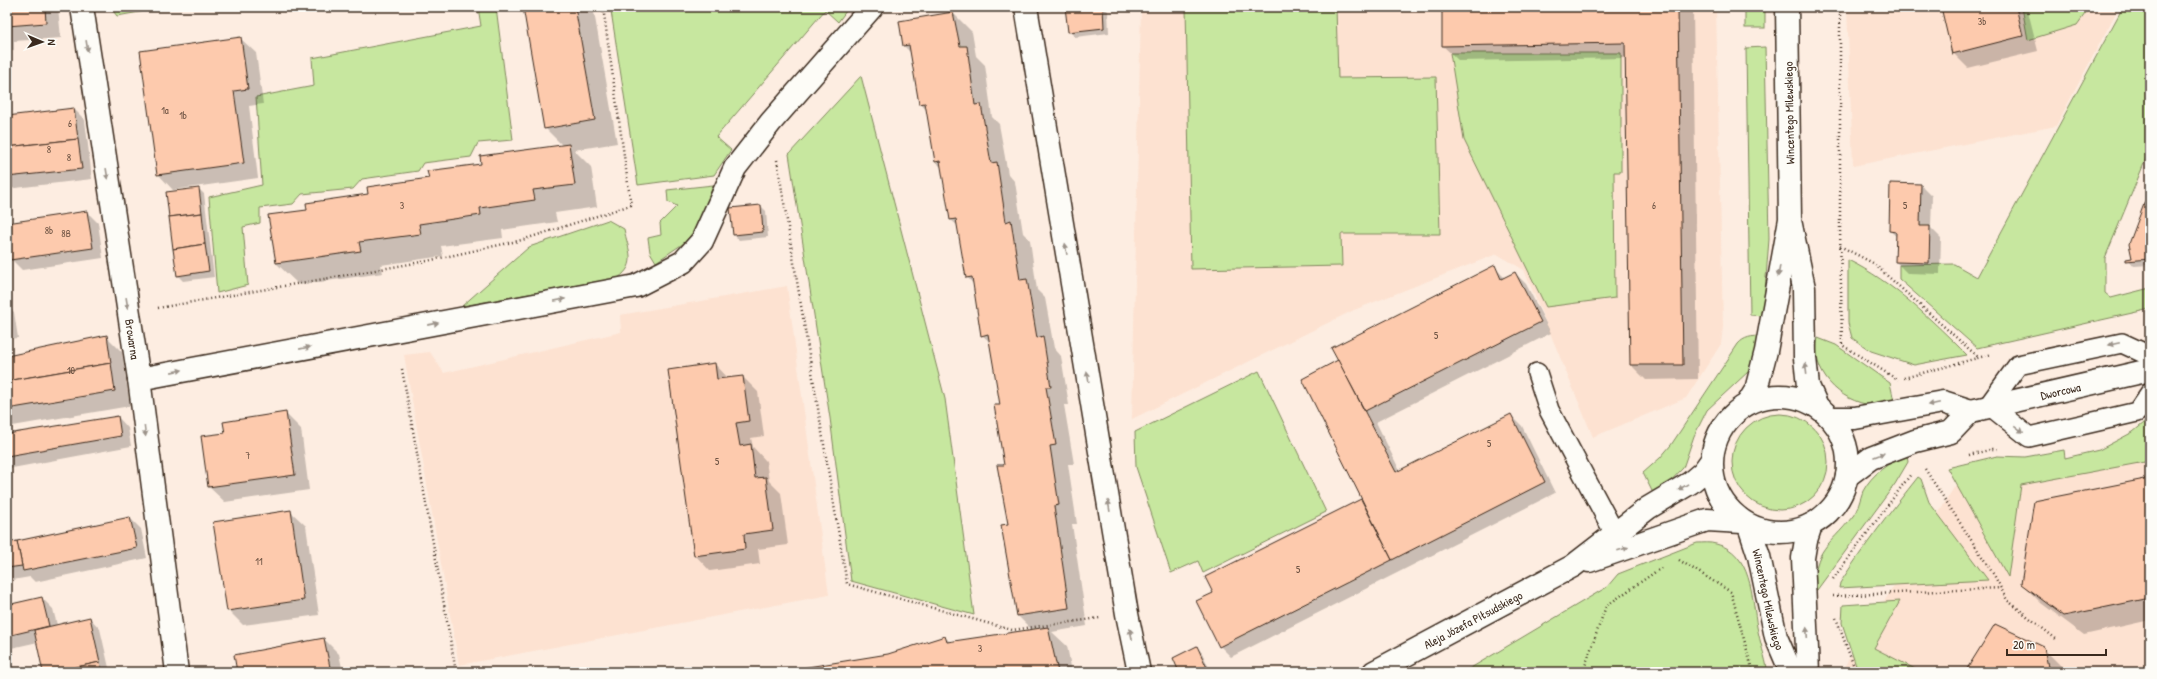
<svg xmlns="http://www.w3.org/2000/svg" width="2157" height="679" font-family="'Patrick Hand',sans-serif">
	<style>
		.built { fill: #fde2d1 }
		.green { fill: #c7e79f; stroke: #81885e }
		.shadow { fill: #0003 }
		.building { fill: #fdcaad; stroke: #3b2a1e }
		.lines { fill: none; stroke-linecap: round; stroke-linejoin: round }
		.service-casing { stroke: #3b2a1e; stroke-width: 22 }
		.minor-casing { stroke: #3b2a1e; stroke-width: 25 }
		.tertiary-casing { stroke: #3b2a1e; stroke-width: 25 }
		.path { stroke: #3b2a1e; stroke-width: 2.5; stroke-dasharray: 1 3; stroke-linecap: butt }
		.service { stroke: #fdfcf7; stroke-width: 19 }
		.minor { stroke: #fdfcf7; stroke-width: 22 }
		.tertiary { stroke: #fdfcf7; stroke-width: 22 }
		.oneway { fill: #9c938a }
		.labels { text-anchor: middle; dominant-baseline: central; stroke-width: 3; stroke-linejoin: round; paint-order: stroke }
		.number-label { font-size: 10px; fill: #6c5242 }
		.street-label { font-size: 12px; fill: #3b2a1e; stroke: #fdfcf7 }
	</style>
	<rect width="100%" height="100%" fill="#fdede1"/>
	<filter id="ink" filterUnits="userSpaceOnUse"><feTurbulence type="fractalNoise" baseFrequency=".025" numOctaves="2"/><feDisplacementMap in="SourceGraphic" scale="8" xChannelSelector="R" yChannelSelector="G"/><feConvolveMatrix kernelMatrix="1 2 1 2 8 2 1 2 1" color-interpolation-filters="sRGB"/></filter>
	<g filter="url(#ink)">
		<!-- built -->
		<g class="built">
			<path d="M1141,7h575l7,320 -2,17 -35,54 -93,39 -69,-167 -27,-16 -143,56 -222,109z"/>
			<path d="M1847,7h272l-63,119 -203,40z"/>
			<path d="M787,286l42,309 -370,70 -55,-310 26,-3 14,21 177,-41 -1,-17z"/>
			<path d="M2150,440v232h-309l117,-191z"/>
		</g>
		<!-- green -->
		<g class="green">
			<path d="M110,7h58l-51,9z"/>
			<path d="M478,7h18l17,133 -35,3 -7,14 -48,6 -5,8 -56,8 -9,10 -51,5 -9,10 -33,4v15l-17,4 5,58 -31,8 -8,-96 53,-12 -6,-88 58,-11 -2,-28 169,-32z"/>
			<path d="M613,7h236l-11,15 -13,-12 -109,127 15,13 -17,25 -76,10 -27,-174z"/>
			<path d="M1186,7h150l2,71 98,-1 4,157h-99l1,32 -151,3z"/>
			<rect x="1745" y="7" width="20" height="21"/>
			<path d="M2022,7h68l-13,18 -49,15z"/>
			<path d="M2123,7h27v142l-45,109v35l6,5 39,-10v21l-173,39 -78,-69v-14l55,-1 23,13z"/>
			<path d="M1765,47l4,192 -6,77 -13,-1 -4,-267z"/>
			<path d="M1450,53h171v119h-7l1,126 -69,9 -82,-167z"/>
			<path d="M861,76l84,323 29,216 -123,-34 -21,-163 -41,-264z"/>
			<path d="M713,185l-12,38 -17,20 -28,19 -6,-10 -2,-14 13,-3 -1,-12 17,-17 -9,-4 -1,-12z"/>
			<path d="M608,220l16,9c4,21 14,35 -6,49l-156,28 67,-59z"/>
			<path d="M1848,260c45,22 84,60 119,95l-53,10 -43,-14 -19,-13 -4,-15z"/>
			<path d="M1761,336l-12,35 -42,39 -13,26 -11,32 -20,21 -9,6 -11,-22 17,-15 11,-13 67,-101c6,-7 14,-8 23,-8z"/>
			<path d="M1818,338l18,7 54,38 4,18c-7,1 -15,4 -22,4 -32,-3 -63,-34 -54,-67z"/>
			<path d="M1259,371l67,141 -123,61 -5,-12 -27,12 -35,-106 -1,-35z"/>
			<circle cx="1780" cy="462" r="48"/>
			<path d="M2150,418v43l-129,24 -13,92 -61,-109 50,-12 28,1 39,-7 1,8 34,-8 34,-18z"/>
			<path d="M1907,455l1,7 -13,22 -78,106 -4,2c3,-47 14,-43 40,-76 5,-6 7,-17 10,-25 9,-17 26,-29 44,-36z"/>
			<path d="M1918,477l3,2 8,23 59,78 -149,8 1,-5c24,-37 51,-72 78,-106z"/>
			<path d="M1697,543c6,0 13,-1 19,1 36,8 36,54 41,83 3,15 8,30 11,45h-304l143,-85 11,-13z"/>
			<path d="M1900,601l-26,47 47,24h-63l-16,-49 1,-18z"/>
		</g>
		<!-- shadow -->
		<g class="shadow">
			<path d="M7,7h51l3,31 -47,3v9l-7,1z"/>
			<path d="M524,7h65l5,5 23,131 -43,7 17,17 6,40 -42,6 2,9 -55,8 1,8 -62,8 2,10 -62,9 2,8 -84,12 -23,-22 32,-53 254,-65 -17,-17z"/>
			<path d="M1066,7h37l5,4 1,22 -34,4 -6,-6z"/>
			<path d="M1443,7h250l5,372 -52,1 -15,-15 -5,-307 -167,3 -16,-15z"/>
			<path d="M1942,7h85l11,44 -70,17 -15,-15z"/>
			<path d="M953,13l19,19 4,24 9,9 7,52 7,7 9,50 7,8 8,51 7,7 7,50 8,8 9,50 7,8 8,49h-5l10,59h-6l9,60h-5l15,102 -35,6 15,14 5,26h-285l102,-17 56,-18 5,5 82,-12 -15,-15 -8,-90 -8,-120 -10,-62 -9,-8 -8,-50 -7,-8 -8,-50 -8,-7 -8,-51 -7,-7 -9,-51 -7,-8 -9,-50 -7,-7z"/>
			<path d="M240,38l16,15 7,51 -14,2 9,72 -85,12 -15,-16z"/>
			<path d="M74,109l11,11 7,59 -85,10v-72z"/>
			<path d="M1921,185l11,11 -1,32 10,10 -1,36 -33,-1 -11,-11 1,-25 -7,-6z"/>
			<path d="M199,189l5,5 10,83 -31,4 -6,-6z"/>
			<path d="M2150,191v74l-16,1 -5,-6 4,-1z"/>
			<path d="M761,206l5,5 2,26 -29,3 -5,-5z"/>
			<path d="M87,212l11,11 5,35 -81,12 -11,-11 -4,-35z"/>
			<path d="M1494,267l11,11 10,-5 11,11 25,49 -175,89 24,49 111,-56 11,11 33,67 -324,164 -11,-11 -6,-53 -8,-15 157,-79 -24,-138z"/>
			<path d="M7,305l7,7 4,26 -11,1z"/>
			<path d="M107,337l15,15 8,54 -123,21v-70z"/>
			<path d="M715,364l14,15 14,-2 15,15 6,44 -13,2 2,9 13,14 3,20 12,12 7,52 -30,4 2,15 -50,7 -15,-16z"/>
			<path d="M286,414l15,15 8,61 -84,12 -16,-15 -6,-50 23,-3z"/>
			<path d="M118,417l10,11 3,18 -124,23v-33z"/>
			<path d="M2150,479v141l-66,15 -43,-32 -19,-19z"/>
			<path d="M290,511l16,15 13,89 -76,10 -15,-15z"/>
			<path d="M130,518l11,11 6,29 -112,24 -5,-5 -23,4v-38z"/>
			<path d="M42,598l11,11 4,16 33,-7 10,11 10,43h-66l-6,-30 -31,7v-43z"/>
			<path d="M324,639l15,15 4,18h-105z"/>
			<path d="M1197,647l5,6 9,19h-31z"/>
			<path d="M2043,648l19,19 1,5h-97z"/>
		</g>
		<!-- building -->
		<g class="building">
			<path d="M7,7h38l1,16 -39,3z"/>
			<path d="M523,7h52l20,113 -51,9z"/>
			<path d="M1065,7h38l1,21 -36,4z"/>
			<path d="M1442,7h236l5,358h-53l-5,-322 -183,3z"/>
			<path d="M1941,7h75l7,29 -71,18z"/>
			<path d="M953,12l7,34h7l8,59 6,-1 10,59 6,-1 9,60 5,-2 9,60 7,-1 10,59 6,-2 8,51h-5l10,58 -6,1 9,59 -5,1 15,102 -52,8 -16,-91 7,-1 -11,-59h7l-10,-60h6l-12,-71 -7,2 -9,-59 -6,1 -10,-59 -6,1 -10,-59 -5,1 -10,-59 -6,1 -10,-59 -6,1 -4,-25z"/>
			<path d="M241,37l7,52 -14,2 10,72 -87,12 -17,-124z"/>
			<path d="M74,108l4,31 -71,8v-31z"/>
			<path d="M78,139l4,30 -75,8v-30z"/>
			<path d="M569,144l6,41 -42,5 2,10 -55,8 1,7 -62,9 2,10 -62,8 2,9 -85,12 -8,-48 39,-5 -1,-7 62,-9 -1,-7 62,-9 -2,-7 54,-7 -1,-8z"/>
			<path d="M1890,183l31,1 -1,42h10l-1,37 -34,-1 1,-30 -7,-1z"/>
			<path d="M199,188l3,25 -33,4 -3,-25z"/>
			<path d="M2150,188v71l-24,2v-2l6,-1 -3,-14z"/>
			<path d="M761,205l2,27 -30,3 -3,-27z"/>
			<path d="M87,211l6,37 -83,12 -3,-37z"/>
			<path d="M202,213l3,31 -32,5 -4,-32z"/>
			<path d="M205,244l4,27 -32,5 -4,-27z"/>
			<path d="M1495,265l6,14 14,-7 26,50 -176,89 -34,-63z"/>
			<path d="M107,335l4,28 -104,18v-25z"/>
			<path d="M1338,360l58,112 115,-58 34,68 -153,78 -90,-181z"/>
			<path d="M111,363l4,28 -108,18v-28z"/>
			<path d="M715,363l2,16 26,-3 6,45 -13,2 4,23 11,-2 4,34 11,-1 7,53 -29,4 1,15 -51,7 -26,-186z"/>
			<path d="M286,412l9,63 -87,12 -7,-51 24,-3 -2,-11z"/>
			<path d="M118,416l3,20 -114,20v-22z"/>
			<path d="M2150,478v120l-86,18 -43,-32 13,-83z"/>
			<path d="M1361,499l31,61 -173,87 -23,-46 17,-8 -8,-16z"/>
			<path d="M291,510l13,90 -77,11 -14,-89z"/>
			<path d="M130,517l7,31 -114,23 -6,-30z"/>
			<path d="M17,541l5,25 -15,2v-25z"/>
			<path d="M42,597l7,29 -42,10v-31z"/>
			<path d="M90,617l10,45 -47,10h-10l-9,-42z"/>
			<path d="M1995,624l49,23 5,25h-84z"/>
			<path d="M1048,627l10,45h-281l111,-18 57,-18 2,6z"/>
			<path d="M324,638l7,34h-94l-3,-17z"/>
			<path d="M1197,646l12,26h-30l-6,-14z"/>
			<path d="M100,662l2,10h-49z"/>
		</g>
		<g class="lines">
			<!-- service casing -->
			<g class="service-casing">
				<g id="service">
					<path d="M2150,356l-28,-13 -104,22 -29,40 40,32 108,-25 13,-19"/>
					<path d="M1537,373l12,37 66,124"/>
				</g>
			</g>
			<!-- minor casing -->
			<g class="minor-casing">
				<g id="minor">
					<path id="s1" d="M82,7l57,372 38,293"/>
					<path d="M1026,7l101,607 12,58"/>
					<path d="M139,379l497,-93 47,-24 19,-21 33,-73 36,-46 101,-115"/>
				</g>
			</g>
			<!-- tertiary casing -->
			<g class="tertiary-casing">
				<g id="tertiary">
					<path d="M1791,225l13,63 1,70 3,28 9,20"/>
					<circle cx="1780" cy="464" r="68"/>
					<path d="M1748,403l8,-13 10,-39 24,-132 -3,-212"/>
					<path d="M1831,418h24l88,-16 28,9"/>
					<path id="s2" d="M1847,476l24,-18 44,-17 36,-9 20,-21 179,-41"/>
					<path id="s3" d="M1749,526l10,30 17,81 15,35"/>
					<path d="M1589,561l118,-41 35,2"/>
					<path id="s4" d="M1374,672l199,-106 75,-58 42,-25 13,-11 8,-11"/>
					<path d="M1808,672l-5,-114 3,-18 5,-15"/>
				</g>
			</g>
			<!-- path -->
			<g class="path">
				<path d="M1840,7v221l2,117 56,35"/>
				<path d="M777,160l70,424 165,46 88,-12"/>
				<path d="M1840,246l33,17 105,94"/>
				<path d="M158,308l269,-47 95,-21 109,-35 -28,-198"/>
				<path d="M402,369l54,303"/>
				<path d="M1904,378l88,-24"/>
				<path d="M1969,455l24,-6 7,1"/>
				<path d="M1925,469l69,106 13,25 49,39"/>
				<path d="M1679,560l52,32 22,80"/>
				<path d="M1833,579l78,-105"/>
				<path d="M1833,596l168,-8"/>
				<path d="M1836,618l20,54"/>
				<path d="M1583,672l23,-66 55,-38"/>
			</g>
			<!-- service -->
			<use href="#service" class="service"/>
			<!-- minor -->
			<use href="#minor" class="minor"/>
			<!-- tertiary -->
			<use href="#tertiary" class="tertiary"/>
		</g>
		<!-- one-way arrows -->
		<defs><path id="oneway-solid" d="M-6-.8H1V-3.2L6.5 0L1 3.2V.8H-6Z"/></defs>
		<g class="oneway">
			<use href="#oneway-solid" transform="translate(87 46) rotate(81)"/>
			<use href="#oneway-solid" transform="translate(107 174) rotate(81)"/>
			<use href="#oneway-solid" transform="translate(1066 249) rotate(-99)"/>
			<use href="#oneway-solid" transform="translate(1779 271) rotate(100)"/>
			<use href="#oneway-solid" transform="translate(560 300) rotate(-11)"/>
			<use href="#oneway-solid" transform="translate(127 303) rotate(81)"/>
			<use href="#oneway-solid" transform="translate(433 324) rotate(-11)"/>
			<use href="#oneway-solid" transform="translate(2114 344) rotate(168)"/>
			<use href="#oneway-solid" transform="translate(305 348) rotate(-11)"/>
			<use href="#oneway-solid" transform="translate(1806 369) rotate(-97)"/>
			<use href="#oneway-solid" transform="translate(177 371) rotate(-11)"/>
			<use href="#oneway-solid" transform="translate(1088 377) rotate(-99)"/>
			<use href="#oneway-solid" transform="translate(1934 404) rotate(168)"/>
			<use href="#oneway-solid" transform="translate(2019 429) rotate(38)"/>
			<use href="#oneway-solid" transform="translate(145 431) rotate(83)"/>
			<use href="#oneway-solid" transform="translate(1879 455) rotate(-21)"/>
			<use href="#oneway-solid" transform="translate(1683 487) rotate(149)"/>
			<use href="#oneway-solid" transform="translate(1109 506) rotate(-99)"/>
			<use href="#oneway-solid" transform="translate(1623 549) rotate(-18)"/>
			<use href="#oneway-solid" transform="translate(1807 633) rotate(-93)"/>
			<use href="#oneway-solid" transform="translate(1131 634) rotate(-102)"/>
		</g>
	</g>
	<g class="labels">
		<!-- number labels -->
		<g class="number-label">
			<text x="1982" y="21">3b</text>
			<text x="165" y="110">1a</text>
			<text x="183" y="115">1b</text>
			<text x="70" y="123">6</text>
			<text x="49" y="149">8</text>
			<text x="69" y="157">8</text>
			<text x="402" y="205">3</text>
			<text x="1654" y="205">6</text>
			<text x="1905" y="205">5</text>
			<text x="49" y="230">8b</text>
			<text x="66" y="233">8B</text>
			<text x="1436" y="335">5</text>
			<text x="71" y="370">10</text>
			<text x="1489" y="443">5</text>
			<text x="248" y="455">7</text>
			<text x="717" y="461">5</text>
			<text x="259" y="561">11</text>
			<text x="1298" y="569">5</text>
			<text x="980" y="648">3</text>
		</g>
		<!-- street labels -->
		<g class="street-label">
			<text transform="translate(1789 113) rotate(-91)">Wincentego Milewskiego</text>
			<text stroke="none"><textPath href="#s1" startOffset="336">Browarna</textPath></text>
			<text stroke="none"><textPath href="#s2" startOffset="235">Dworcowa</textPath></text>
			<text stroke="none"><textPath href="#s3" startOffset="76">Wincentego Milewskiego</textPath></text>
			<text stroke="none"><textPath href="#s4" startOffset="112">Aleja Józefa Piłsudskiego</textPath></text>
		</g>
	</g>
	<!-- margin -->
	<rect width="2157" height="679" fill="none" stroke="#fdfcf7" stroke-width="24"/>
	<rect x="12" y="12" width="2133" height="655" fill="none" stroke="#3b2a1e" stroke-width="1.5" filter="url(#ink)"/>
	<!-- north arrow -->
	<g transform="translate(42 42) rotate(92)" stroke="#fdfcf7" stroke-width="3" paint-order="stroke">
	<path d="M0-3L7 15L0 10L-7 15Z" fill="#3b2a1e"/>
	<text y="-6" font-size="11" font-weight="bold" text-anchor="middle" fill="#3b2a1e">N</text>
	</g>
	<!-- scale -->
	<path d="M2007 649v6h99v-6" fill="none" stroke="#3b2a1e" stroke-width="2"/>
	<text x="2013" y="649" font-size="12" fill="#3b2a1e" stroke="#fdfcf7" stroke-width="3" paint-order="stroke">20 m</text>
</svg>
